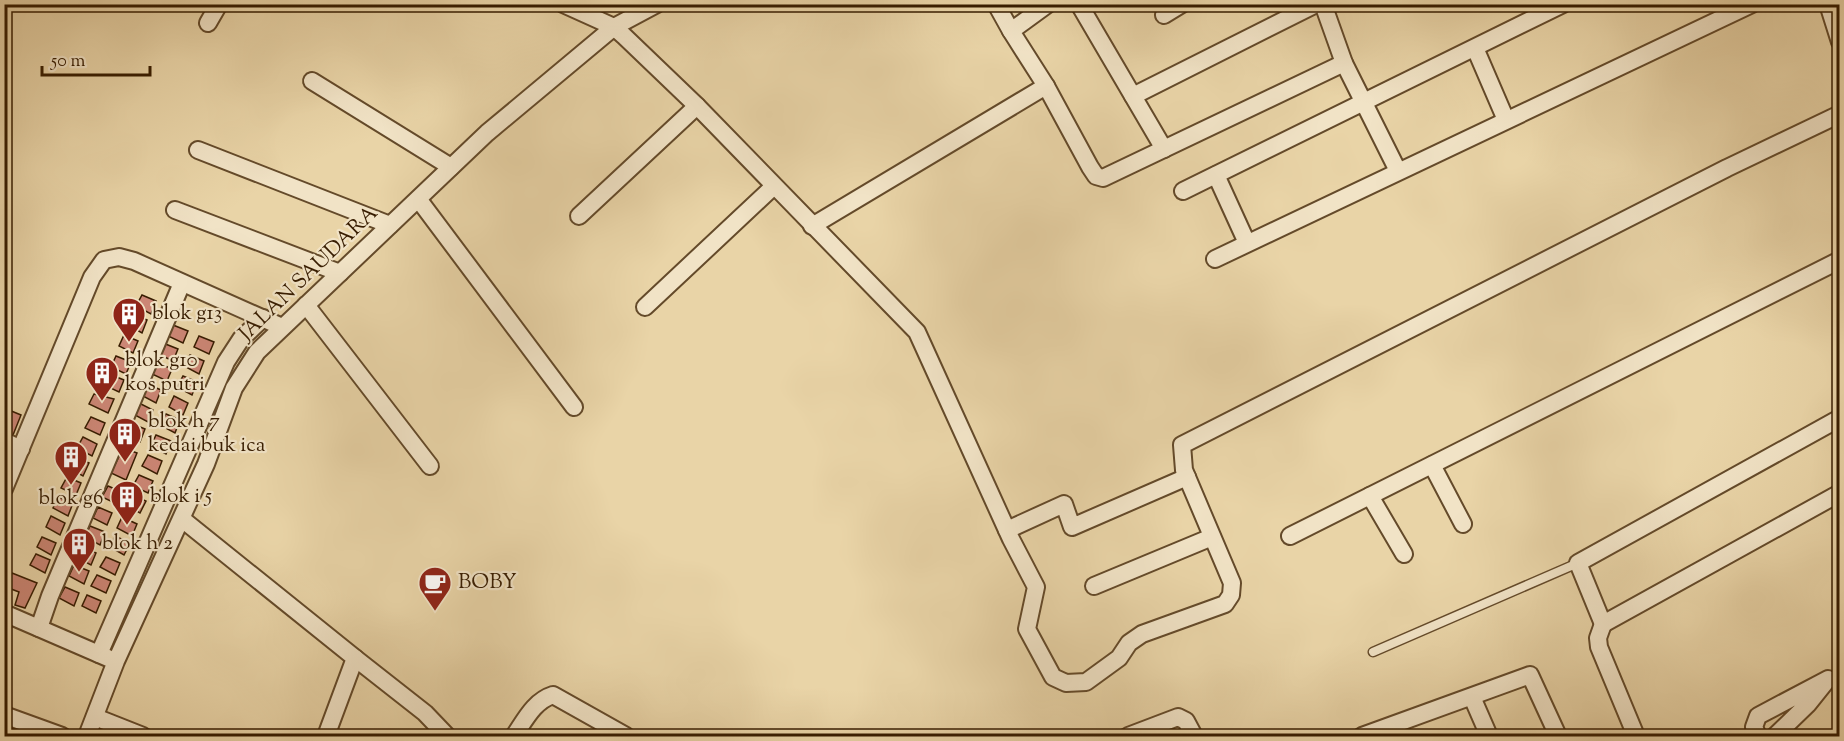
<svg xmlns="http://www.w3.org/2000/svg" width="1844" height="741" font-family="'Sorts Mill Goudy',serif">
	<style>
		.building { fill: #cc8675; stroke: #371c00; stroke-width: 1.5 }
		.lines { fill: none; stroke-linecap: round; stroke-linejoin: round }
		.lane-casing { stroke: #644a2a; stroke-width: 11 }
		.street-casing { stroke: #644a2a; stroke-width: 20 }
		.lane { stroke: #f1e3c6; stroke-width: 8 }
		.street { stroke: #f1e3c6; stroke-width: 16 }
		.labels { text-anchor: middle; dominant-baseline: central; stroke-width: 4.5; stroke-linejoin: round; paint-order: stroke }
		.street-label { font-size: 21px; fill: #371c00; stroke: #f1e3c6 }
		.poi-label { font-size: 21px; fill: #371c00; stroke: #f1e3c6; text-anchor: start }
	</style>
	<rect width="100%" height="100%" fill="#e9d4a7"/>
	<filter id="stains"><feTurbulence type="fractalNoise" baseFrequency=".00333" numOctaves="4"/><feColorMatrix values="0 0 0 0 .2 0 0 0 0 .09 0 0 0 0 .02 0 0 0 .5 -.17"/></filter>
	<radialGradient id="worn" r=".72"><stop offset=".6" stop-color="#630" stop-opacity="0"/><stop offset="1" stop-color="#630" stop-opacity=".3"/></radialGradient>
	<!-- building -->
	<g class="building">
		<path d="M142,295l14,6 -5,13 -15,-8z"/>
		<path d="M133,314l14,6 -5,13 -14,-8z"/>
		<path d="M173,325l15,6 -5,12 -15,-7z"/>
		<path d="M124,335l14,6 -5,12 -14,-7z"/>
		<path d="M199,336l15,6 -5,12 -15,-7z"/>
		<path d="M163,343l15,6 -5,12 -15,-7z"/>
		<path d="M190,355l14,6 -5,13 -15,-8z"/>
		<path d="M116,356l15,6 -5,12 -15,-7z"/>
		<path d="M158,363l14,6 -5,12 -15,-7z"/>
		<path d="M109,374l15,6 -5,12 -15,-7z"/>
		<path d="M183,376l14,6 -5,13 -15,-8z"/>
		<path d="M147,384l14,6 -5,13 -15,-8z"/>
		<path d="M94,394l20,5 -6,14 -19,-9z"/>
		<path d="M174,396l14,7 -5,12 -14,-8z"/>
		<path d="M139,403l14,7 -5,12 -15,-8z"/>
		<path d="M4,408l17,7 -10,25 -7,-3z"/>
		<path d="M166,414l14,6 -5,13 -15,-8z"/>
		<path d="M91,417l14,6 -5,12 -15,-7z"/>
		<path d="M130,423l15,6 -5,13 -15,-8z"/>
		<path d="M156,435l15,6 -5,13 -15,-8z"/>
		<path d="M83,437l14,7 -5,12 -15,-8z"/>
		<path d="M123,448l14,5 -11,27 -15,-7z"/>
		<path d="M148,455l14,6 -5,13 -15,-8z"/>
		<path d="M74,457l15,6 -6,13 -14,-8z"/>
		<path d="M139,475l14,6 -5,12 -15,-7z"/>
		<path d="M67,477l14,6 -5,12 -15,-7z"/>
		<path d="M108,486l14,6 -5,12 -15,-7z"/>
		<path d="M131,494l15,7 -6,12 -14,-8z"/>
		<path d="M58,497l15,6 -5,13 -15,-8z"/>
		<path d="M98,507l14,6 -5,12 -14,-7z"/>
		<path d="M51,516l14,7 -5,12 -14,-8z"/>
		<path d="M122,517l15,7 -5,12 -15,-8z"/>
		<path d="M90,526l15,6 -5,13 -15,-8z"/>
		<path d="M115,536l15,7 -6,12 -14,-8z"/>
		<path d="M42,537l14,6 -5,12 -14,-8z"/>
		<path d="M82,547l14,6 -5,12 -15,-8z"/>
		<path d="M36,554l14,6 -5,13 -15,-8z"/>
		<path d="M106,557l14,6 -5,12 -15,-8z"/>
		<path d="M74,565l15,6 -5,13 -15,-8z"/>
		<path d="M12,573l25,10 -12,25 -10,-3 4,-13 -13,-5z"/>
		<path d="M97,575l14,6 -5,12 -15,-7z"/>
		<path d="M65,587l14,6 -5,13 -15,-8z"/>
		<path d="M87,595l14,6 -5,12 -14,-7z"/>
	</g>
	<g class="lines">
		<!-- lane casing -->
		<g class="lane-casing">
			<path id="lane" d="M1373,652l205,-89"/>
		</g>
		<!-- street casing -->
		<g class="street-casing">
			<g id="street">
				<path d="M563,4l51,23 10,9 73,70 220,226 94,207 25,48 -9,42 26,48 13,6 20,-1 33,-24 10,-15 13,-9 83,-30 6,-9 1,-12 -48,-113 -2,-25 545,-277 113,-54"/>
				<path d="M996,4l15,27"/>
				<path d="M1048,4l-37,27 35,55 44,81 6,9 7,2 241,-115"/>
				<path d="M1079,4l85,145"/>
				<path d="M1323,4l21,59 54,108"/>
				<path d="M1828,4l12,38"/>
				<path d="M1164,15l18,-11"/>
				<path d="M208,23l11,-19"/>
				<path d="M1475,48l31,72"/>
				<path d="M312,81l139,86"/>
				<path d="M1133,96l183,-92"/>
				<path d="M198,150l192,75"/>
				<path d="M1216,175l31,68"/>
				<path d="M1183,191l380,-187"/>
				<path d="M419,200l155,207"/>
				<path d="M175,210l165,63"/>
				<path d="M579,216l118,-110"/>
				<path d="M812,226l234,-140"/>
				<path d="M1215,259l537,-255"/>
				<path d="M306,305l124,161"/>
				<path d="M645,307l129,-121"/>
				<path d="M1840,418l-262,145 25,61 237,-131"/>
				<path d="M4,441l17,8"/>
				<path d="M1432,465l31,59"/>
				<path d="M4,489l88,-212 12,-17 15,-3 15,4 148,66"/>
				<path d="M1370,496l34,58"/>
				<path d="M182,519l173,139 -29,78"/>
				<path d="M1007,530l57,-26 8,23 115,-50"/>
				<path d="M1290,536l550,-276"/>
				<path d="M1094,586l118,-49"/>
				<path d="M4,613l104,45"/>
				<path d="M1603,624l-5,14 1,9 37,89"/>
				<path d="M39,628l11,-32 132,-313"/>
				<path d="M99,654l127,-292 15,-23 22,-21"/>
				<path d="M355,658l70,55 22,23"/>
				<path d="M1472,697l17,39"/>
				<path d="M4,715l58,21"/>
				<path d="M95,717l48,19"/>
				<path d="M87,736l29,-75 90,-197 28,-76 23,-36 230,-219 127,-106 43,-23"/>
				<path d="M514,736c11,-16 20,-35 39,-41l73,41"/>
				<path d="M1128,736l50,-19 8,4 8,15"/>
				<path d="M1362,736l168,-61 28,61"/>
				<path d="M1758,736l-4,-9 4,-11 70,-37 -20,25 -33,32"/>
			</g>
		</g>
		<!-- lane -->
		<use href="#lane" class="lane"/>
		<!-- street -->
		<use href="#street" class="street"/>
	</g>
	<!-- icons -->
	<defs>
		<g id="building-pin" transform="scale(1.725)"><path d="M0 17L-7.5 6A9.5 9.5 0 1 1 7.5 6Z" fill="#8f2418" stroke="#f1e3c6"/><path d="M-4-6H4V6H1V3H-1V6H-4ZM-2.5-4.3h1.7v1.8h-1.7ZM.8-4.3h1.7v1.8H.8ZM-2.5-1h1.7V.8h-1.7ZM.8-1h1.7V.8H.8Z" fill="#fff"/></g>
		<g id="cafe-pin" transform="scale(1.725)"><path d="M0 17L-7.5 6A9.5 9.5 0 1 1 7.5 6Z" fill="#8f2418" stroke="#f1e3c6"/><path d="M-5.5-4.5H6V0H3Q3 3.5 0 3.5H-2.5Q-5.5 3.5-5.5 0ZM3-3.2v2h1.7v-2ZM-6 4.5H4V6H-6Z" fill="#fff"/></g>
	</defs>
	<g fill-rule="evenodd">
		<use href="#building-pin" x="129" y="314"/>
		<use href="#building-pin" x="102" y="373"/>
		<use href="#building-pin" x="125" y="434"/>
		<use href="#building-pin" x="71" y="457"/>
		<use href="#building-pin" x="127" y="497"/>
		<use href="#building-pin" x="79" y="544"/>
		<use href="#cafe-pin" x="435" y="583"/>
	</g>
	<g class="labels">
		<!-- street labels -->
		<g class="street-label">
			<text transform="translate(309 274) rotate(-44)">JALAN SAUDARA</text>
		</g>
		<!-- poi labels -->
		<g class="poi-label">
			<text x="152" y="314">blok g13</text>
			<text x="125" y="361">blok g10<tspan x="125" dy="24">kos putri</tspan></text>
			<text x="148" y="422">blok h 7<tspan x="148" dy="24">kedai buk ica</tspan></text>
			<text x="150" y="497">blok i 5</text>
			<text x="71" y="499" text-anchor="middle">blok g6</text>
			<text x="102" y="544">blok h 2</text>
			<text x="458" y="583">BOBY</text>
		</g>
	</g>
	<!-- margin -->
	<rect width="1844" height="741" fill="none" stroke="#e9d4a7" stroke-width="24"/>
	<rect x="6" y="6" width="1832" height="729" fill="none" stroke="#371c00" stroke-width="3"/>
	<rect x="12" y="12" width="1820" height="717" fill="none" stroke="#371c00" stroke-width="1.5"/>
	<!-- scale -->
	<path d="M42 66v9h108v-9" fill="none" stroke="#371c00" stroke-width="3"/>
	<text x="51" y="66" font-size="18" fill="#371c00" stroke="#f1e3c6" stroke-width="4.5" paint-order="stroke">50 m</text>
	<rect width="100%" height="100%" filter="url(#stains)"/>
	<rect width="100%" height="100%" fill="url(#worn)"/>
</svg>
